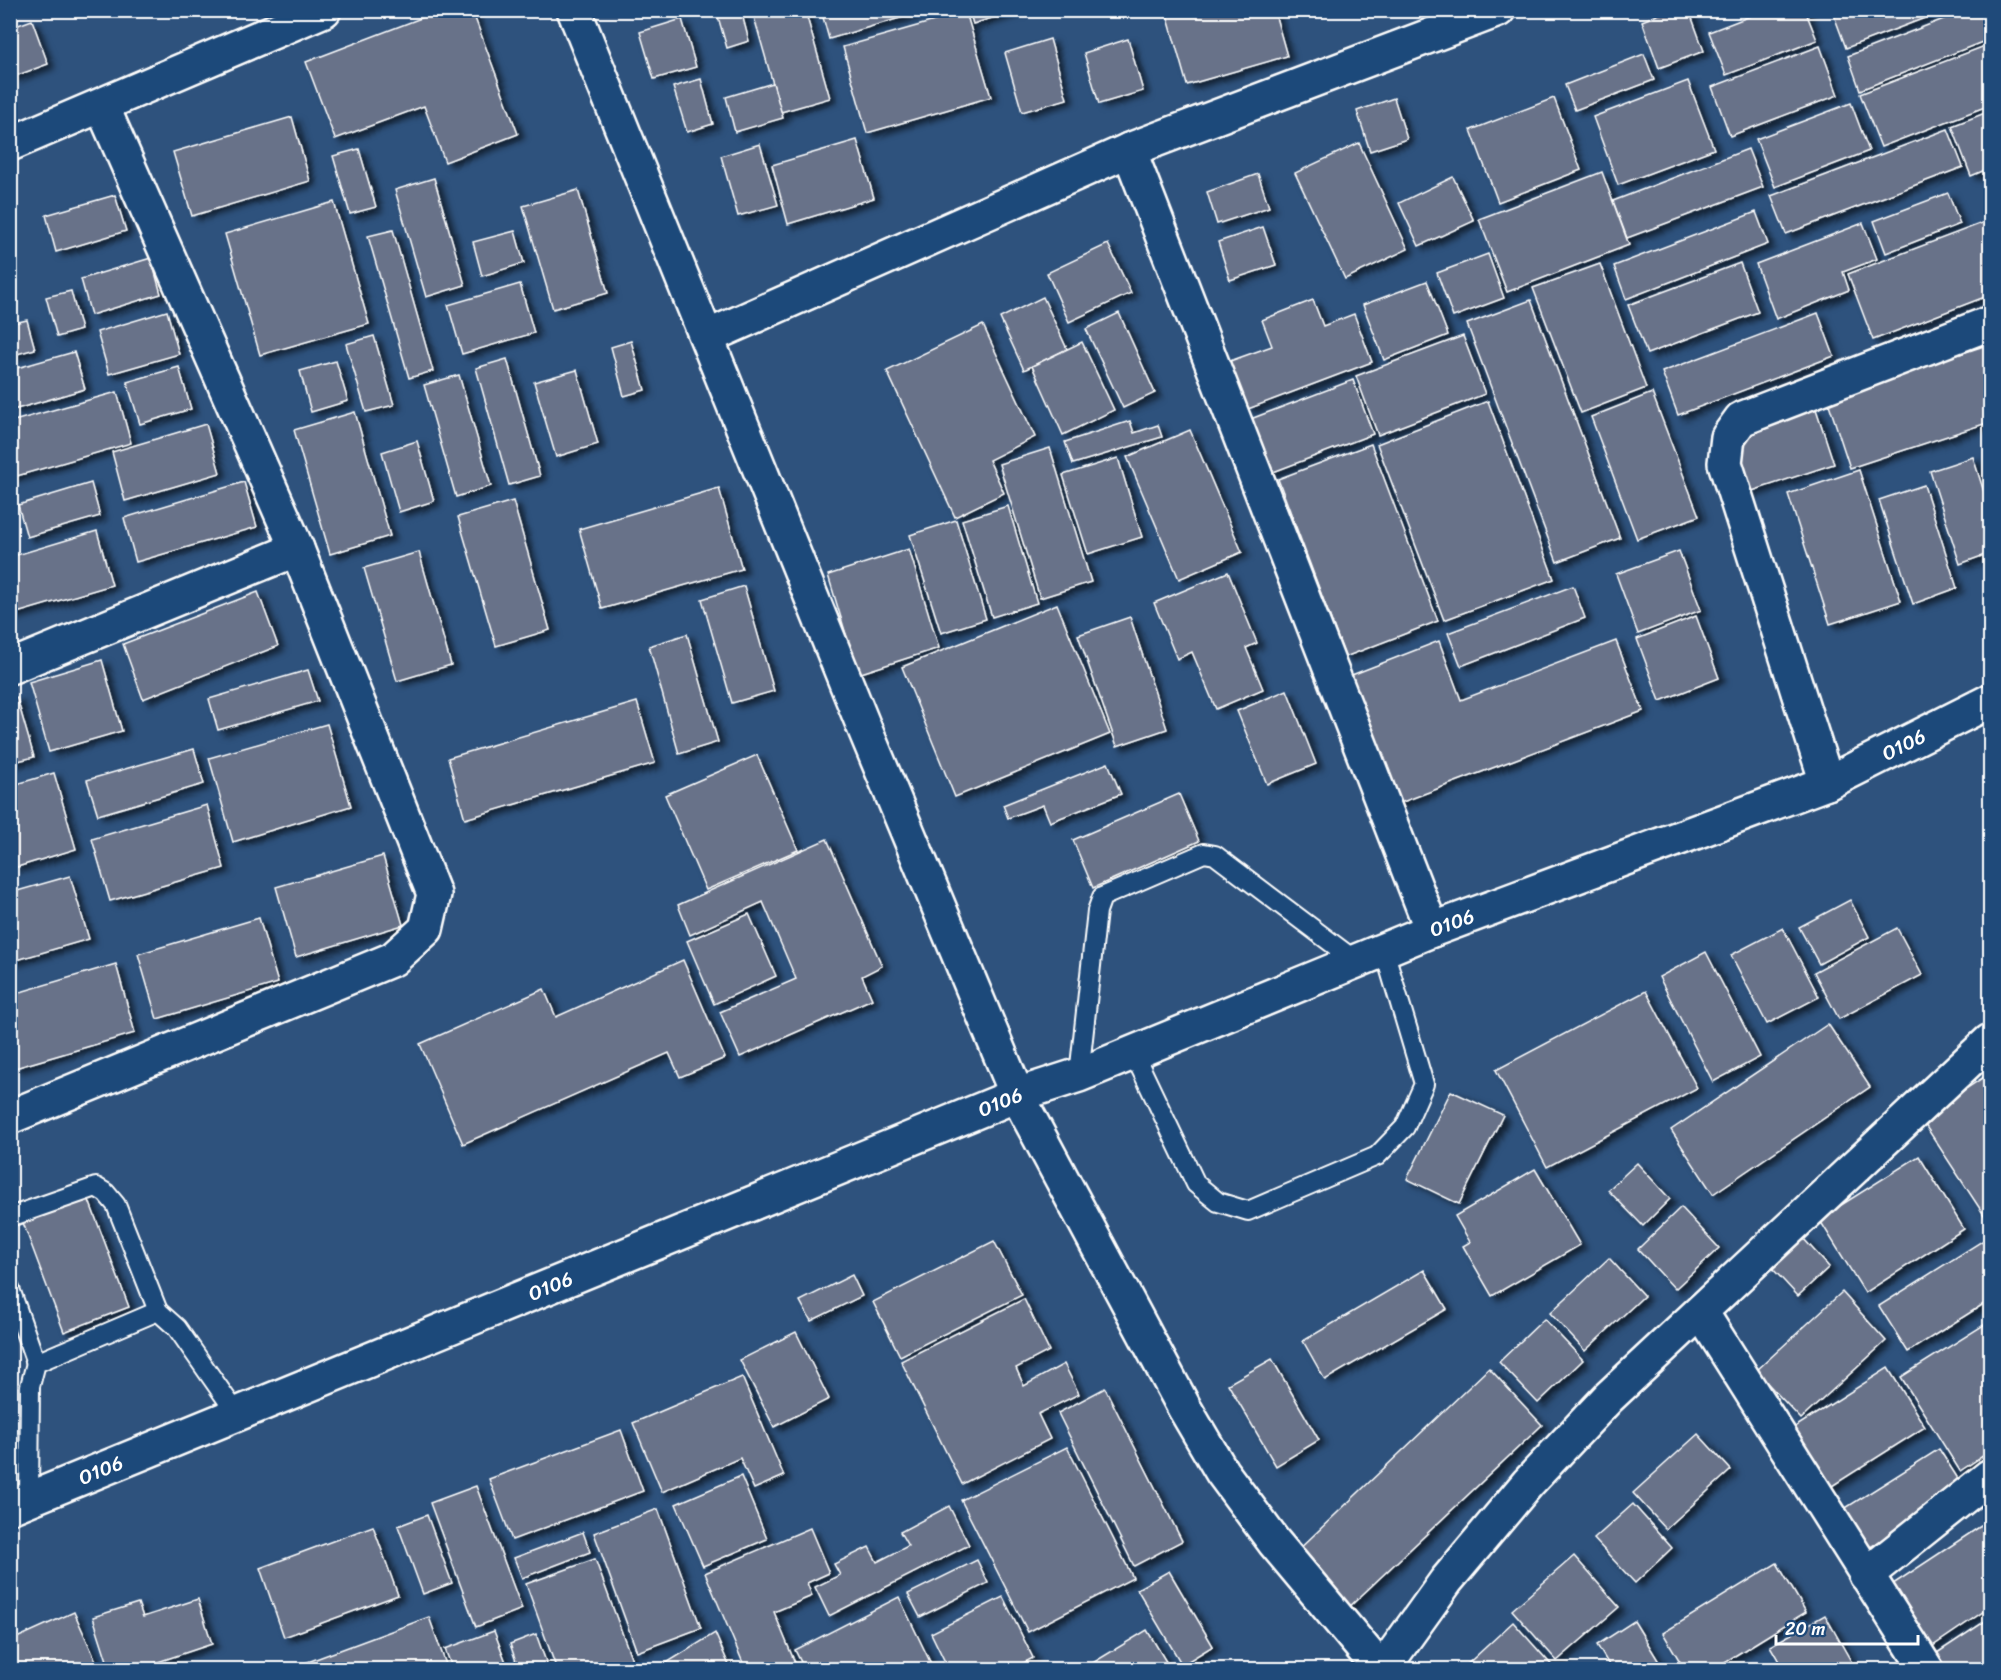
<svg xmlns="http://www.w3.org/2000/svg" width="2001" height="1680" font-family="Sriracha,sans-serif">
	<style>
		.building { fill: #687289; stroke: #fff; stroke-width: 1.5; filter: url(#shadow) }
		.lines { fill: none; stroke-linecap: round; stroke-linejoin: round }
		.lane-casing { stroke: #fff; stroke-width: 22 }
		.street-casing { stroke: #fff; stroke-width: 38 }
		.secondary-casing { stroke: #fff; stroke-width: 38 }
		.lane { stroke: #1f4a7a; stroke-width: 18 }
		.street { stroke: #1f4a7a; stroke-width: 33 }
		.secondary { stroke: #1f4a7a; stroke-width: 33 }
		.labels { text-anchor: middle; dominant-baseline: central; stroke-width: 6; stroke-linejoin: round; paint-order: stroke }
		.street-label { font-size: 20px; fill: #fff; stroke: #1f4a7a }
	</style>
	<defs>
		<filter id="shadow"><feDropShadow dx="6" dy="4" stdDeviation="3" flood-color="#0009"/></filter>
	</defs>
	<rect width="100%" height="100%" fill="#2e527d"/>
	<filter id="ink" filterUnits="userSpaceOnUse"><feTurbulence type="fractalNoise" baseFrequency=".0167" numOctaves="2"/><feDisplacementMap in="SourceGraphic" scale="12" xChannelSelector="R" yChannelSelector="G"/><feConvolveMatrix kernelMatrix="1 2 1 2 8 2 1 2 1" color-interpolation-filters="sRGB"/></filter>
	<g filter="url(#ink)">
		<!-- building -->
		<g class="building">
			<path d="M442,10h30l46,124 -73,28 -21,-56 -89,33 -29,-77z"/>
			<path d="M716,10h25l8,31 -22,7z"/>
			<path d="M774,10h31l25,88 -49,14 -27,-95z"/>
			<path d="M821,10h106l-98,29z"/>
			<path d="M969,10h48l-44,14z"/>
			<path d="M1169,10h105l13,46 -100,29 -21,-74z"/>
			<path d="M1670,10h19l15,41 -45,17 -17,-47z"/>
			<path d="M1766,10h39l12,30 -91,35 -17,-43z"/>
			<path d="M1832,10h105l1,3 -92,35z"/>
			<path d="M1967,10h15l8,24v5l-130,51 -12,-34z"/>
			<path d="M966,12l25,85 -124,36 -24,-86z"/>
			<path d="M682,19l14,48 -42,12 -14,-47z"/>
			<path d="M32,20l16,44 -38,14v-50z"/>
			<path d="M1050,39l17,60 -45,13 -17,-59z"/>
			<path d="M1128,39l15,52 -44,13 -15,-51z"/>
			<path d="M1990,44v61l-109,42 -21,-53z"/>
			<path d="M1820,46l18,49 -108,41 -18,-49z"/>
			<path d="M1644,54l10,26 -79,30 -10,-25z"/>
			<path d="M701,79l12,45 -26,8 -14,-45z"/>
			<path d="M1688,81l26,68 -96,36 -25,-68z"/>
			<path d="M773,83l10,35 -48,14 -9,-35z"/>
			<path d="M1394,98l13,41 -37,12 -13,-40z"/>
			<path d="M1554,98l27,72 -83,32 -27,-72z"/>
			<path d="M1851,103l18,48 -94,36 -19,-48z"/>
			<path d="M1990,111v57l-19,8 -19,-50z"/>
			<path d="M292,117l18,64 -118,35 -19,-64z"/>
			<path d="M1948,129l15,38 -177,67 -15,-38z"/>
			<path d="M857,140l17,58 -86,26 -16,-59z"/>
			<path d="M1359,143l49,106 -63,30 -50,-106z"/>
			<path d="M760,144l18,61 -40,11 -17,-60z"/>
			<path d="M359,149l17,58 -26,7 -17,-58z"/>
			<path d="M1748,149l15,38 -136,51 -14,-37z"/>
			<path d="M1602,172l27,73 -122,47 -28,-73z"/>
			<path d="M1258,174l11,33 -52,17 -10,-32z"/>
			<path d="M1453,177l21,44 -55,25 -20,-43z"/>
			<path d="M434,178l31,107 -39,12 -31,-107z"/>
			<path d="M578,190l30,103 -55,16 -30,-103z"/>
			<path d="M1948,193l12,31 -74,29 -12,-32z"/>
			<path d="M115,195l11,36 -70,21 -10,-37z"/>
			<path d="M334,202l35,122 -109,31 -35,-121z"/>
			<path d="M1756,212l12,32 -142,55 -12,-33z"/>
			<path d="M1990,220v75l-117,45 -25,-66z"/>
			<path d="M1863,223l14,36 -34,13 6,18 -73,29 -20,-55z"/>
			<path d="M1263,227l13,38 -46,15 -12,-38z"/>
			<path d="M393,230l40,141 -24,7 -41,-142z"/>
			<path d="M515,231l9,32 -42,13 -9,-34z"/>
			<path d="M1108,244l23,49 -62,29 -22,-49z"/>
			<path d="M1488,254l16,44 -51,19 -16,-44z"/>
			<path d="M151,258l10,36 -70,21 -10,-36z"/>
			<path d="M1740,263l18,49 -111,42 -19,-49z"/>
			<path d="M1600,264l46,124 -65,25 -48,-125z"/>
			<path d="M1427,281l21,54 -64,25 -21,-55z"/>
			<path d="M520,284l14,49 -72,21 -14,-49z"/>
			<path d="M71,291l10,39 -24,7 -11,-40z"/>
			<path d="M1043,297l24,52 -43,21 -24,-52z"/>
			<path d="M1313,300l10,26 31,-12 18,48 -124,47 -18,-48 42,-15 -10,-26z"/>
			<path d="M1531,300l89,238 -63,24 -90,-238z"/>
			<path d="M167,311l12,43 -70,20 -12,-42z"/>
			<path d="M1119,313l36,80 -32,15 -37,-79z"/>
			<path d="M1818,313l16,43 -156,59 -16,-43z"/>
			<path d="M27,320l8,29 -25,7v-32z"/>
			<path d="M983,325l52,112 -46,23 15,33 -49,24 -68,-146z"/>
			<path d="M374,336l20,69 -28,7 -20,-68z"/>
			<path d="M1463,336l22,58 -107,41 -22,-59z"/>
			<path d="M631,341l14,49 -21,6 -13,-49z"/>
			<path d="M1082,342l32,68 -51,25 -31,-69z"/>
			<path d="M1990,344v78l-140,46 -23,-70z"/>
			<path d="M74,352l11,37 -72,21 -3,-11v-29z"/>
			<path d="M507,359l33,117 -31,9 -33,-117z"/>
			<path d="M336,361l12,40 -37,11 -11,-41z"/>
			<path d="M179,367l12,42 -51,15 -13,-42z"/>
			<path d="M577,370l21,74 -42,13 -22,-75z"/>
			<path d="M459,375l32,111 -35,11 -32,-112z"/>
			<path d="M1353,380l20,54 -105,40 -20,-54z"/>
			<path d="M117,392l14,51 -121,35v-56z"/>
			<path d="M1652,393l47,123 -62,23 -46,-122z"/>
			<path d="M1488,401l66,178 -110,41 -67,-176z"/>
			<path d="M1816,409l18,55 -85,28 -18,-56z"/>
			<path d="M355,412l35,124 -60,18 -36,-124z"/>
			<path d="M1130,421l4,12 24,-8 4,12 -89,27 -8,-22z"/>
			<path d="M206,424l14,49 -95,28 -13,-49z"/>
			<path d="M1190,430l52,122 -63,27 -52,-122z"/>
			<path d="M417,441l17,60 -35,11 -17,-60z"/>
			<path d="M1371,444l67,177 -93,36 -67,-178z"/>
			<path d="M1050,448l41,134 -51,16 -41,-134z"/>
			<path d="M1973,457l17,54v42l-30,11 -30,-93z"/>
			<path d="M1118,458l24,79 -54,17 -25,-79z"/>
			<path d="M1859,470l42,131 -71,23 -42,-130z"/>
			<path d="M244,482l13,45 -121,35 -12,-44z"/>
			<path d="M91,483l9,33 -73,21 -9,-32z"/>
			<path d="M1924,485l33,103 -44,16 -34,-104z"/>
			<path d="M719,488l23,81 -140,40 -23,-80z"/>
			<path d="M513,501l37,129 -54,16 -38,-129z"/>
			<path d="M1008,506l29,97 -45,14 -30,-97z"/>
			<path d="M956,520l30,99 -45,14 -31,-98z"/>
			<path d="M97,531l15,54 -102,30v-58z"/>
			<path d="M909,549l30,99 -81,26 -30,-99z"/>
			<path d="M1679,551l22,59 -63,24 -22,-60z"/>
			<path d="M419,552l32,113 -54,16 -33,-113z"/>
			<path d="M1228,572l29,71 -11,5 17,41 -47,20 -24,-57 -15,7 -23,-56z"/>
			<path d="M744,586l30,105 -42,12 -30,-104z"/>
			<path d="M1573,586l12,32 -124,48 -13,-33z"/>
			<path d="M258,592l20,54 -135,53 -20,-55z"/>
			<path d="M1057,604l53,130 -155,63 -53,-130z"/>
			<path d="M1696,616l23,62 -59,23 -23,-62z"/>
			<path d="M1130,617l37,112 -50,17 -39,-111z"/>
			<path d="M687,634l31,108 -39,12 -30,-108z"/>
			<path d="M1439,641l22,59 155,-59 27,70 -251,95 -48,-128z"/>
			<path d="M102,660l20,71 -73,21 -20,-70z"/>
			<path d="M308,670l10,31 -100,29 -9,-31z"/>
			<path d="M1287,690l29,74 -49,20 -30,-73z"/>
			<path d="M17,698l17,59 -24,6v-63z"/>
			<path d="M637,702l18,61 -190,56 -17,-61z"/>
			<path d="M327,724l24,82 -118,36 -24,-84z"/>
			<path d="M194,749l10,35 -106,31 -11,-35z"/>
			<path d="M757,755l41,95 -92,40 -41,-95z"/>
			<path d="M1108,763l13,31 -71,28 -7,-17 -35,13 -5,-13z"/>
			<path d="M54,773l22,76 -62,19 -4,-13v-69z"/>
			<path d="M1179,794l20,47 -106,47 -20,-48z"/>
			<path d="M207,805l17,63 -114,33 -18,-62z"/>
			<path d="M827,839l55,127 -20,10 10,23 -132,58 -20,-45 76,-33 -33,-77 -73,33 -12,-30z"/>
			<path d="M383,856l20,69 -107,32 -20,-70z"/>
			<path d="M70,876l19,63 -79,23v-69z"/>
			<path d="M1850,900l19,37 -50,27 -20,-37z"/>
			<path d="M749,914l27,62 -62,28 -27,-63z"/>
			<path d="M259,918l19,65 -121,36 -19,-65z"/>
			<path d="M1783,928l36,69 -52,27 -36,-69z"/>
			<path d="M1897,928l25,47 -83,44 -25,-47z"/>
			<path d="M1706,952l54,105 -47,25 -54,-105z"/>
			<path d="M683,960l42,98 -45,19 -11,-24 -206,91 -43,-100 124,-55 12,28z"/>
			<path d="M116,964l19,69 -120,35 -5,-14v-59z"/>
			<path d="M1646,991l51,97 -150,79 -51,-97z"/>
			<path d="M1828,1024l42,63 -157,107 -42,-64z"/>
			<path d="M1990,1073v151l-69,-105z"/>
			<path d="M1451,1091l52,24 -44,89 -52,-25z"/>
			<path d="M1919,1156l45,73 -99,64 -46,-74z"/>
			<path d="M1637,1163l33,36 -27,27 -35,-36z"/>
			<path d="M1535,1169l45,76 -88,51 -29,-50 7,-4 -15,-26z"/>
			<path d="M87,1195l42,112 -65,25 -42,-112z"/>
			<path d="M1681,1207l38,41 -44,41 -37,-40z"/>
			<path d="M1990,1236v64l-82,52 -29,-46z"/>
			<path d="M1803,1238l26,29 -31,29 -27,-29z"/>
			<path d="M994,1241l28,54 -122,61 -27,-54z"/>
			<path d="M1609,1258l35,38 -59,55 -35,-38z"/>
			<path d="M1424,1270l23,39 -122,71 -22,-39z"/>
			<path d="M852,1275l10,21 -51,25 -11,-20z"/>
			<path d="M1842,1292l44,49 -85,78 -45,-48z"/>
			<path d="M1024,1299l25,52 -33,17 8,18 40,-22 15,30 -41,20 12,25 -88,45 -61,-123z"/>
			<path d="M1544,1319l39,41 -45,43 -39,-41z"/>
			<path d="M1990,1321v130l-30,20 -59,-94z"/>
			<path d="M796,1332l33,67 -55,28 -34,-67z"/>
			<path d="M1272,1359l47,81 -43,26 -48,-82z"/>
			<path d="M1489,1368l53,57 -197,186 -52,-56z"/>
			<path d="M1888,1368l37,59 -104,66 -37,-59z"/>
			<path d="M742,1377l42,99 -30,13 -14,-31 -78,34 -29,-69z"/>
			<path d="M1105,1388l77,153 -48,25 -76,-153z"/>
			<path d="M621,1430l22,61 -131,49 -23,-61z"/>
			<path d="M1698,1434l33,36 -65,59 -33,-36z"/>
			<path d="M1067,1447l66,131 -105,54 -67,-132z"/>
			<path d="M1939,1449l25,39 -103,65 -25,-39z"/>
			<path d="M741,1476l26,63 -64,27 -27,-62z"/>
			<path d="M476,1486l46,123 -46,18 -46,-124z"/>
			<path d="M1633,1504l39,44 -37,35 -41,-44z"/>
			<path d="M949,1506l20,39 -140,71 -14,-29 25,-12 -6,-11 35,-17 8,15 31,-16 -8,-14z"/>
			<path d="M658,1509l43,119 -64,24 -43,-119z"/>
			<path d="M427,1515l25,68 -29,11 -25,-68z"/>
			<path d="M1990,1520v87l-63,43 -40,-62z"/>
			<path d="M373,1526l25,69 -114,42 -24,-69z"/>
			<path d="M810,1528l19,45 -22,10 5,13 -38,16 24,58h-52l-41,-97z"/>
			<path d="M583,1532l7,20 -68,26 -8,-20z"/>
			<path d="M1574,1556l45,51 -62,54 -45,-51z"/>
			<path d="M595,1559l40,109 -78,2 -31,-86z"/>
			<path d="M977,1560l11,23 -68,34 -12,-23z"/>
			<path d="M1777,1563l29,49 -94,58h-27l-22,-37z"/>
			<path d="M1169,1571l44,75 -31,19 -45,-76z"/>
			<path d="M899,1597l35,73h-129l-10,-20z"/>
			<path d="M1003,1597l30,61 -23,12h-61l-18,-37z"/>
			<path d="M198,1599l14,45 -78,26h-24l-17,-53 45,-14 5,14z"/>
			<path d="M74,1612l26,58h-90v-29z"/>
			<path d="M1825,1615l31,55h-72l-14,-24z"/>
			<path d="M429,1617l19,53h-150l-1,-4z"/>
			<path d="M1990,1618v52h-42l-11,-17z"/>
			<path d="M1634,1621l30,49h-52l-15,-25z"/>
			<path d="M1513,1622l43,48h-95z"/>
			<path d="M1147,1630l24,40h-90z"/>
			<path d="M494,1631l15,39h-56l-8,-21z"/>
			<path d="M715,1633l16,37h-76z"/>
			<path d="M536,1634l13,36h-30l-9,-26z"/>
			<path d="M1772,1662l4,8h-16z"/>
		</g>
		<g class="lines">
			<!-- lane casing -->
			<g class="lane-casing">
				<g id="lane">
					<path d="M1133,1052l63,132 22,18 30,9 129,-55 28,-29 19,-43 -40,-134"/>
					<path d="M1079,1075l18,-164 5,-14 102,-44 11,2 142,107"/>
					<path d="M10,1217l86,-30 10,6 10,12 42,106"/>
					<path d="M10,1289l26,74"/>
					<path d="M29,1499l1,-113 6,-23 122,-52 19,17 60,86"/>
				</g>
			</g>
			<!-- street casing -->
			<g class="street-casing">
				<g id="street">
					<path d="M10,144l314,-134"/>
					<path d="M1129,150l303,780"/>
					<path d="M707,337l422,-187 369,-140"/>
					<path d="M10,667l287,-118"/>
					<path d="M1827,783l-102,-320 3,-26 13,-18 249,-96"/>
					<path d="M10,1117l383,-158 33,-30 8,-35 -137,-345 -195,-443"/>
					<path d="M1701,1312l226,358"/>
					<path d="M1866,1575l124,-99"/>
					<path d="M1382,1670l64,-89 82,-98 81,-86 381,-356"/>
				</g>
			</g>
			<!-- secondary casing -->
			<g class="secondary-casing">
				<g id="secondary">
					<path d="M574,10l292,722 151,363 168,314 37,63 52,70 107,128"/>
					<path id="s1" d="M10,1507l1007,-412 62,-20 353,-145 395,-147 163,-82"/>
				</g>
			</g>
			<!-- lane -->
			<use href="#lane" class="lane"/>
			<!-- street -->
			<use href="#street" class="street"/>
			<!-- secondary -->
			<use href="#secondary" class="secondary"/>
		</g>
	</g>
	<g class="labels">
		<!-- street labels -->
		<g class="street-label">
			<text stroke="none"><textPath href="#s1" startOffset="2042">O106</textPath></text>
			<text stroke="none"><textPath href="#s1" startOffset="1556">O106</textPath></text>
			<text stroke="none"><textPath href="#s1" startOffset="1070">O106</textPath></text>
			<text stroke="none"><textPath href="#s1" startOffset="584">O106</textPath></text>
			<text stroke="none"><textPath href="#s1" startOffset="98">O106</textPath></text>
		</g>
	</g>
	<!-- margin -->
	<rect width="2001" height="1680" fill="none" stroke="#1f4a7a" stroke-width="36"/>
	<rect x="18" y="18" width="1965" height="1644" fill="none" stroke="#fff" stroke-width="2" filter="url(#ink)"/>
	<!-- scale -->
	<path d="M1776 1635v9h142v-9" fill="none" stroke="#ffffff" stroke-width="3"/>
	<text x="1785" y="1635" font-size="18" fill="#ffffff" stroke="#1f4a7a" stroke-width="4.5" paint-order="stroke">20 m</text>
</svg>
